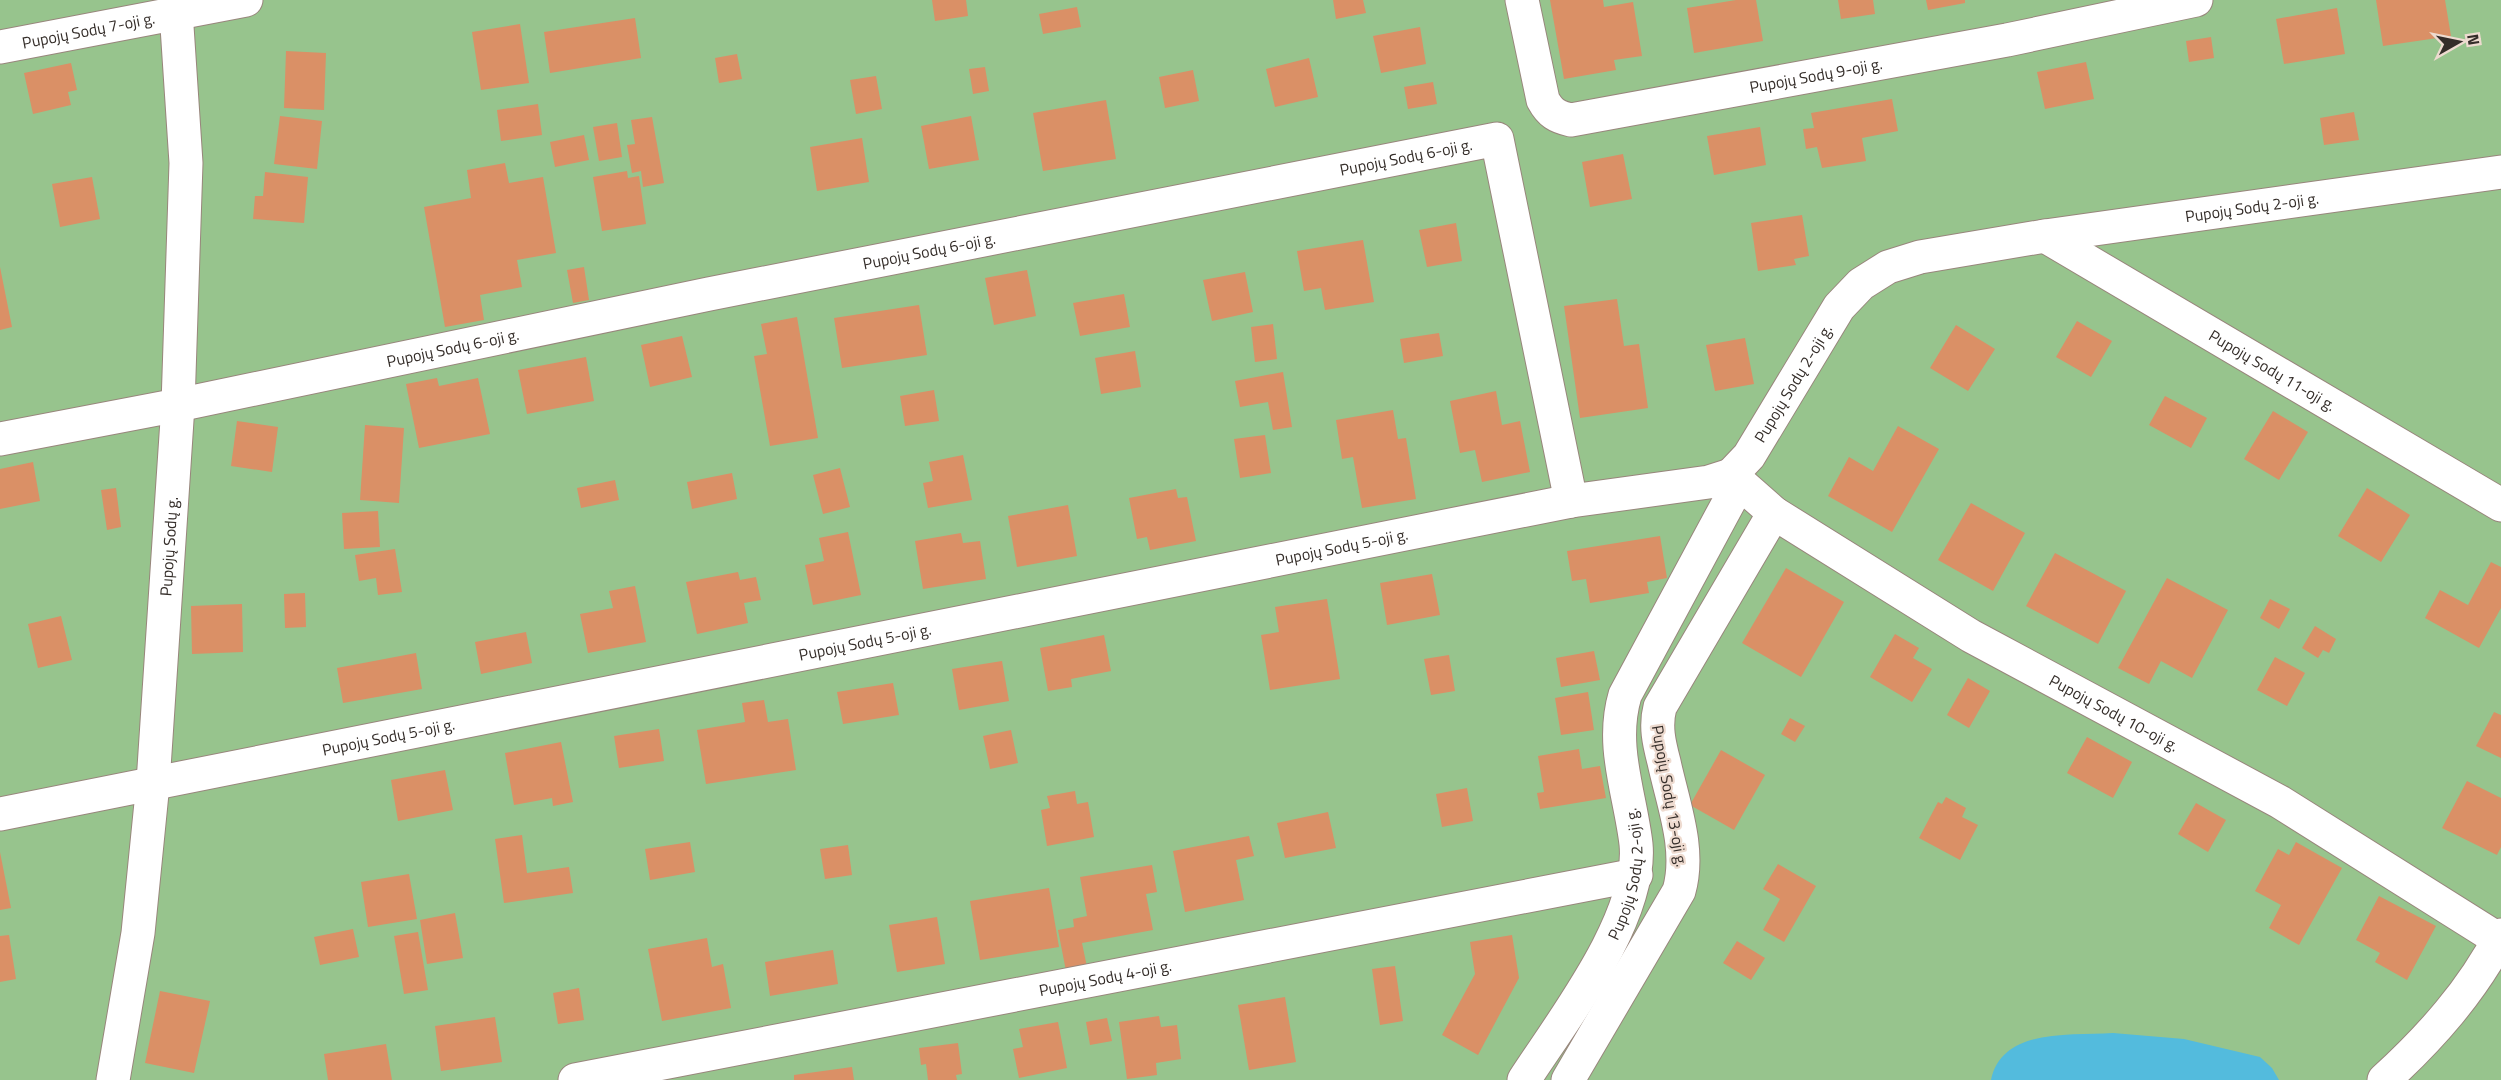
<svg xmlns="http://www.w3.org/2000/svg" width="2501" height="1080" font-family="'Titillium Web',sans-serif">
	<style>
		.green { fill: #97c48d }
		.water { fill: #53bbdd }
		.building { fill: #da9066 }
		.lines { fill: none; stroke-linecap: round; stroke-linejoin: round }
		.street-casing { stroke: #98867c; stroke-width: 35 }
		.street { stroke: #fff; stroke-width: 33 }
		.labels { text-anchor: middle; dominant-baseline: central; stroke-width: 4.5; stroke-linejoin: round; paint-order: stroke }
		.street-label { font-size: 16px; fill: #342d29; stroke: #eedbd0 }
	</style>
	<rect width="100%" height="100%" fill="#eedbd0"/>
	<!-- green -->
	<rect class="green" x="0" y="0" width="2501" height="1080"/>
	<!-- water -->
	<path class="water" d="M2113,1033l71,6 76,18 12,11 7,12h-288c11,-53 80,-44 122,-47z"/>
	<!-- building -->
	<g class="building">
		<path d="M932,0h34l2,16 -33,5z"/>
		<path d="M1333,0h30l3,13 -30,6z"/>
		<path d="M1550,0h53l1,7 29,-5 9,54 -28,4 2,10 -52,9z"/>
		<path d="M1736,0h20l7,41 -69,12 -7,-45z"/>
		<path d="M1838,0h35l2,14 -34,5z"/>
		<path d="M1926,0h39v3l-37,7z"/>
		<path d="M2376,0h69l6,36 -68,10z"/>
		<path d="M1077,7l4,20 -38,7 -4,-20z"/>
		<path d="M2337,8l8,46 -61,10 -8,-45z"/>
		<path d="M635,18l6,40 -91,15 -6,-41z"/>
		<path d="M520,24l9,59 -48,7 -9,-58z"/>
		<path d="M1420,27l6,37 -45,9 -8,-37z"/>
		<path d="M2211,37l3,21 -25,4 -3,-21z"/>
		<path d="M286,51l40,2 -2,57 -40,-2z"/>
		<path d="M737,54l5,25 -23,4 -4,-25z"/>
		<path d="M1309,58l9,39 -43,10 -9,-38z"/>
		<path d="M2086,62l8,37 -49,10 -8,-37z"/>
		<path d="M71,63l6,27 -9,2 3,13 -38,9 -9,-41z"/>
		<path d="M985,67l4,24 -16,3 -4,-25z"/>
		<path d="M1193,70l6,31 -34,7 -6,-31z"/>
		<path d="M876,76l6,33 -26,5 -6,-34z"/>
		<path d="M1433,82l4,22 -29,5 -4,-22z"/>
		<path d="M1892,99l6,32 -36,7 4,23 -44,7 -5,-21 -11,2 -3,-20 11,-1 -3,-15z"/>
		<path d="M1106,100l10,59 -73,12 -10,-58z"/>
		<path d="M538,104l4,31 -41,6 -4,-31z"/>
		<path d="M2354,112l5,28 -35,5 -4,-27z"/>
		<path d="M280,116l42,5 -5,48 -43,-5z"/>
		<path d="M971,116l8,44 -50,9 -8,-43z"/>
		<path d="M652,117l12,66 -21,4 -2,-16 -9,2 -5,-28 8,-1 -4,-24z"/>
		<path d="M617,123l5,34 -23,4 -6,-34z"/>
		<path d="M1760,127l6,38 -52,10 -7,-39z"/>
		<path d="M584,135l5,25 -34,7 -5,-25z"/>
		<path d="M862,138l7,44 -52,9 -7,-44z"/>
		<path d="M1623,154l9,45 -42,8 -8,-45z"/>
		<path d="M505,163l4,20 34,-6 13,76 -39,7 5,27 -42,8 4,25 -39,7 -21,-120 47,-9 -4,-28z"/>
		<path d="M627,171l1,7 11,-2 7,48 -44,7 -9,-54z"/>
		<path d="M265,172l43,5 -4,46 -51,-4 2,-23h8z"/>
		<path d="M92,177l8,42 -40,8 -8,-43z"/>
		<path d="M1802,215l7,41 -15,3 2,6 -38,6 -7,-48z"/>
		<path d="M1456,223l6,38 -35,6 -8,-37z"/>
		<path d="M1363,240l11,62 -49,8 -4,-22 -17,3 -7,-40z"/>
		<path d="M0,267l12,60 -12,3z"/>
		<path d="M584,267l5,33 -16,3 -6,-33z"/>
		<path d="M1027,270l9,46 -42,9 -9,-47z"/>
		<path d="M1245,272l8,40 -41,9 -9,-41z"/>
		<path d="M1124,294l6,33 -50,9 -7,-33z"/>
		<path d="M1617,299l7,47 15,-2 9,64 -68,10 -16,-112z"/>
		<path d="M919,305l8,50 -85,13 -8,-50z"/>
		<path d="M797,317l21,121 -48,8 -16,-90 13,-2 -6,-30z"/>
		<path d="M2077,321l35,20 -21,36 -35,-20z"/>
		<path d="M1273,324l4,35 -22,3 -4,-35z"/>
		<path d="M1956,325l39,24 -27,42 -38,-23z"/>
		<path d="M1439,333l4,23 -39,7 -4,-24z"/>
		<path d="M682,336l10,41 -42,10 -9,-42z"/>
		<path d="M1745,338l9,46 -39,7 -9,-46z"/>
		<path d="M1135,351l6,36 -40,7 -6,-36z"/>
		<path d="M586,357l8,44 -67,13 -9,-44z"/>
		<path d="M1283,372l9,55 -19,3 -5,-28 -28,5 -5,-26z"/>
		<path d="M437,378l2,8 39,-8 12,56 -71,14 -13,-64z"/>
		<path d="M934,390l5,31 -34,5 -5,-30z"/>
		<path d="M1496,391l6,34 18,-4 10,51 -48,10 -7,-32 -15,3 -10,-52z"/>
		<path d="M2165,396l42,22 -16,30 -42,-23z"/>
		<path d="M1393,410l5,29 8,-1 10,61 -54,9 -9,-51 -11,2 -6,-39z"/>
		<path d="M2273,411l35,21 -29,48 -35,-21z"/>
		<path d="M237,421l41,6 -6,45 -41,-6z"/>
		<path d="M365,425l39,3 -5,75 -39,-3z"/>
		<path d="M1898,426l41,23 -47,83 -64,-36 21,-39 24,14z"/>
		<path d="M1265,435l6,38 -31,5 -6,-39z"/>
		<path d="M963,455l9,45 -44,8 -5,-25 10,-2 -4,-19z"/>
		<path d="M33,462l7,39 -40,8v-40z"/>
		<path d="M840,468l10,39 -27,7 -10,-39z"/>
		<path d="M732,473l5,26 -45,10 -5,-27z"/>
		<path d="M615,480l4,20 -38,8 -4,-20z"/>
		<path d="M116,488l5,39 -14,3 -6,-40z"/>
		<path d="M2367,488l43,27 -29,47 -43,-26z"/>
		<path d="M1176,489l2,9 9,-1 9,44 -46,9 -3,-13 -10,2 -8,-41z"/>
		<path d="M1971,503l54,30 -32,58 -55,-31z"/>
		<path d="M1068,505l9,51 -60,11 -9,-51z"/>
		<path d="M378,511l2,36 -36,2 -2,-36z"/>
		<path d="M848,532l13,63 -48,10 -8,-40 19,-4 -5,-23z"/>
		<path d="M961,533l2,10 17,-2 6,38 -63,10 -8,-48z"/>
		<path d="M1660,536l7,42 -20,4 2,11 -59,10 -4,-24 -14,2 -5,-30z"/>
		<path d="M395,549l7,43 -24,3 -2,-17 -17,3 -4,-26z"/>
		<path d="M2055,553l71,38 -28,53 -72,-38z"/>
		<path d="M2491,562l10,5v41l-22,40 -54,-30 15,-28 28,15z"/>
		<path d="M1786,568l58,34 -43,75 -59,-34z"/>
		<path d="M738,572l2,8 16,-3 5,23 -17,3 4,20 -51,11 -11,-52z"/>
		<path d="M1432,574l8,41 -53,10 -7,-42z"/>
		<path d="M2167,578l61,32 -36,68 -31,-17 -12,23 -31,-16z"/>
		<path d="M635,586l11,56 -58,11 -8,-39 33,-6 -4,-17z"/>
		<path d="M305,593l1,34 -21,1 -1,-34z"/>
		<path d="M1327,599l13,80 -70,11 -9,-55 18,-3 -4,-25z"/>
		<path d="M2270,599l20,10 -11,20 -19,-11z"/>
		<path d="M242,604l1,48 -51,2 -1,-48z"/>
		<path d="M61,616l11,44 -34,8 -10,-44z"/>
		<path d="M2315,626l21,13 -7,14 -6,-3 -5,8 -16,-10z"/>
		<path d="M526,632l6,31 -51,11 -6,-32z"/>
		<path d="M1895,634l24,14 -6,10 19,11 -20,33 -42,-25z"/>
		<path d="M1104,635l7,36 -40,8 1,8 -24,4 -8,-43z"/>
		<path d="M1594,651l6,29 -39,7 -5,-29z"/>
		<path d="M416,653l6,36 -79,14 -6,-35z"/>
		<path d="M1449,655l6,36 -24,4 -7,-36z"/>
		<path d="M2275,657l30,16 -18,33 -30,-16z"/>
		<path d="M1002,661l7,40 -50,9 -7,-41z"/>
		<path d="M1968,678l22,13 -21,37 -22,-13z"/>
		<path d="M893,683l6,32 -56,9 -6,-32z"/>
		<path d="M1588,692l6,38 -33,5 -6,-37z"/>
		<path d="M764,700l4,22 20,-3 8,51 -90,14 -9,-54 48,-8 -3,-19z"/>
		<path d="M2494,712l7,3v43l-25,-12z"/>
		<path d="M1790,718l15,8 -10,16 -14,-8z"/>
		<path d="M659,729l5,32 -45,7 -5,-32z"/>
		<path d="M1011,730l7,33 -28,6 -7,-33z"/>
		<path d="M2087,737l45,25 -19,36 -46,-25z"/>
		<path d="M561,742l12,60 -20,4 -1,-8 -38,7 -9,-52z"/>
		<path d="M1579,749l3,20 18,-3 6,32 -66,11 -3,-16 7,-1 -6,-36z"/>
		<path d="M1721,750l44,25 -31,55 -44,-25z"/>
		<path d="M445,770l8,40 -55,11 -7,-41z"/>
		<path d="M2467,781l34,17v49l-4,8 -55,-27z"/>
		<path d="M1467,788l6,33 -31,6 -6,-33z"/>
		<path d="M1075,791l2,13 11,-2 6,35 -47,9 -6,-36 9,-2 -3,-12z"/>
		<path d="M1946,797l20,11 -4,9 16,8 -18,35 -41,-22 19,-36 4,2z"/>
		<path d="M2196,803l30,17 -18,32 -30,-18z"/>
		<path d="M1328,812l8,36 -51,10 -8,-35z"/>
		<path d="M522,835l5,38 42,-6 4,26 -69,10 -9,-64z"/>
		<path d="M1249,836l5,20 -18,4 8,40 -59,12 -12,-61z"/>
		<path d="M690,842l5,30 -45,8 -5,-31z"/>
		<path d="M2296,842l46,26 -43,77 -30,-17 12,-23 -26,-14 23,-42 11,6z"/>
		<path d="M848,845l4,30 -27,4 -5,-30z"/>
		<path d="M0,852l11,56 -11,2z"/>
		<path d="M1778,864l38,22 -32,56 -21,-12 17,-31 -17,-10z"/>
		<path d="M1152,865l5,27 -11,2 7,36 -71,13 5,24 -21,4 -8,-41 16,-3 -1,-8 14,-3 -7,-39z"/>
		<path d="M409,874l8,45 -49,8 -7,-45z"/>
		<path d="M1049,888l10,59 -79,13 -10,-59z"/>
		<path d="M2379,896l57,30 -29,54 -32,-18 5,-9 -24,-13z"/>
		<path d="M455,913l8,45 -36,6 -7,-44z"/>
		<path d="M937,917l8,47 -48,8 -8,-47z"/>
		<path d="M353,929l6,28 -39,8 -6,-28z"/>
		<path d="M418,932l10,58 -24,4 -10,-58z"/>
		<path d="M9,935l7,44 -16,3v-46z"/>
		<path d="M1512,935l7,43 -41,77 -36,-20 33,-61 -5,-32z"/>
		<path d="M707,938l5,29 11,-3 8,44 -69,13 -14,-72z"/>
		<path d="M1737,941l28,17 -14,22 -28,-17z"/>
		<path d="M833,950l5,34 -68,12 -5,-34z"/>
		<path d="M1395,966l8,55 -23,4 -8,-56z"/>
		<path d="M579,988l5,32 -26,4 -5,-31z"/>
		<path d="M160,991l50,10 -16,72 -49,-10z"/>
		<path d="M1285,997l11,65 -47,8 -11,-65z"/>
		<path d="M1159,1016l2,11 16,-2 4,34 -25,4 1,12 -30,4 -8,-57z"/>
		<path d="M495,1017l7,45 -61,9 -6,-45z"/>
		<path d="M1107,1018l5,23 -22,4 -4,-23z"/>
		<path d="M1058,1022l9,46 -48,10 -6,-29 10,-2 -4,-18z"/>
		<path d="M958,1043l4,31 -6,1 1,5h-29l-2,-16 -5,1 -2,-17z"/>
		<path d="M386,1044l6,36h-64l-4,-26z"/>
		<path d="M852,1067l2,13h-60v-5z"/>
	</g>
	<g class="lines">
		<!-- street casing -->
		<g class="street-casing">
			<g id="street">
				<path id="s1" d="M1522,0l21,100c7,13 14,17 28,20l436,-80 189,-40"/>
				<path id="s2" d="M0,47l246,-47"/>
				<path id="s3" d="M2045,236l456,269"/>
				<path id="s4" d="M0,439l178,-34 531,-111 788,-155 74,362"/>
				<path id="s5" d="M1731,475l43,38 197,123 309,166 221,139"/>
				<path id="s6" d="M0,814l1571,-313 138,-19 22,-7"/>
				<path id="s7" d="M113,1080l25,-147 15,-150 25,-378 8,-242 -10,-152"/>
				<path id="s8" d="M575,1080l1061,-205"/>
				<path id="s9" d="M1524,1080c39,-60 119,-163 112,-236 -6,-51 -26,-98 -11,-149l105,-195 1,-25 18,-19 90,-149 22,-23 27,-17 32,-10 125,-21 456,-64"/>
				<path d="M1568,1080l111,-189c12,-42 -6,-87 -15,-129 -5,-19 -9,-36 -4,-55l114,-194"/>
				<path d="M2384,1080c47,-43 88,-89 117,-145"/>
			</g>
		</g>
		<!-- street -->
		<use href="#street" class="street"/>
	</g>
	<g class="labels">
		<!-- street labels -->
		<g class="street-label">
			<text stroke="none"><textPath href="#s2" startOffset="90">Pupojų Sodų 7-oji g.</textPath></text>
			<text stroke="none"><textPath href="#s1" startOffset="387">Pupojų Sodų 9-oji g.</textPath></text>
			<text stroke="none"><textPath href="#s4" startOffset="1434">Pupojų Sodų 6-oji g.</textPath></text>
			<text stroke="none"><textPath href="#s9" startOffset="1296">Pupojų Sodų 2-oji g.</textPath></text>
			<text stroke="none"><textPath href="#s4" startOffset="948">Pupojų Sodų 6-oji g.</textPath></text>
			<text stroke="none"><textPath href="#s4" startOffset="462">Pupojų Sodų 6-oji g.</textPath></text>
			<text stroke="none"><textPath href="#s3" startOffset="264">Pupojų Sodų 11-oji g.</textPath></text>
			<text stroke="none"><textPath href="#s9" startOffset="774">Pupojų Sodų 2-oji g.</textPath></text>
			<text stroke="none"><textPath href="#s7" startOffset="537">Pupojų Sodų g.</textPath></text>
			<text stroke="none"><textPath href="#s6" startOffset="1368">Pupojų Sodų 5-oji g.</textPath></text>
			<text stroke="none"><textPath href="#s6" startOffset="882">Pupojų Sodų 5-oji g.</textPath></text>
			<text stroke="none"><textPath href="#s5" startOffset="452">Pupojų Sodų 10-oji g.</textPath></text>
			<text stroke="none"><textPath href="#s6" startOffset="396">Pupojų Sodų 5-oji g.</textPath></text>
			<text transform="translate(1670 796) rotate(80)">Pupojų Sodų 13-oji g.</text>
			<text stroke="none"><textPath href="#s9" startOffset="234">Pupojų Sodų 2-oji g.</textPath></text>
			<text stroke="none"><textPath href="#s8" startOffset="540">Pupojų Sodų 4-oji g.</textPath></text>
		</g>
	</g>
	<!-- north arrow -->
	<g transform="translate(2459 42) rotate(81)" stroke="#eedbd0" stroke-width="4.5" paint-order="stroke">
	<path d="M0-4.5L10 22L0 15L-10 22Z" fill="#342d29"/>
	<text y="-9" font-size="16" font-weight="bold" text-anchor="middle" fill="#342d29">N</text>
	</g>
</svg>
